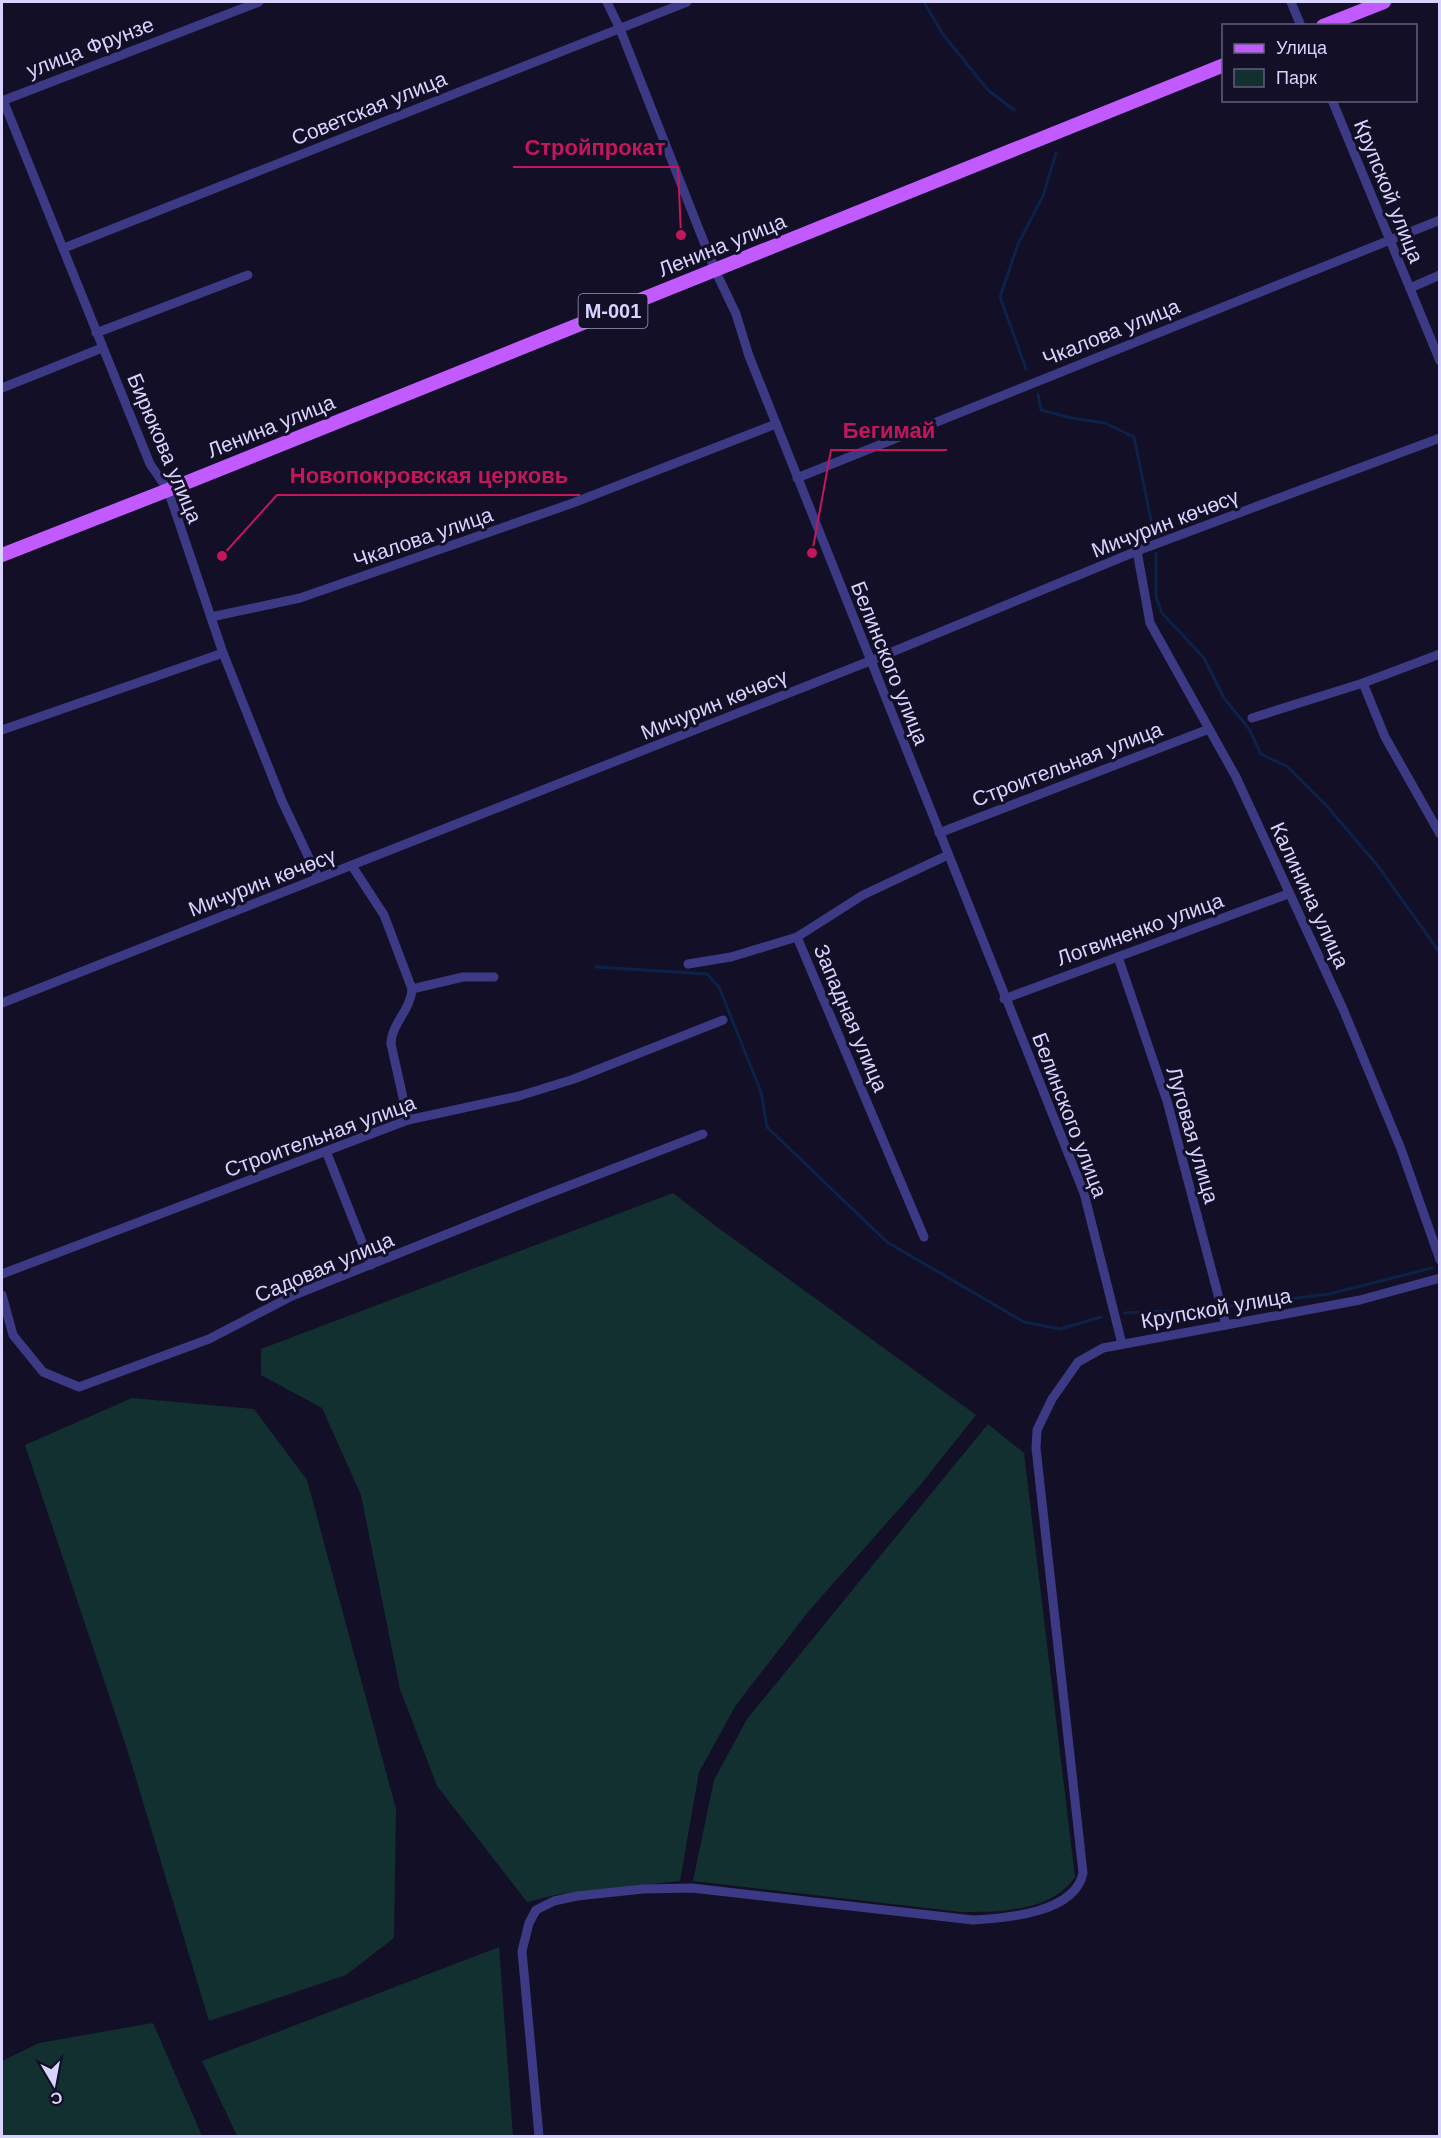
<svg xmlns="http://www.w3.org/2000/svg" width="1441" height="2138" font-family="Helvetica,sans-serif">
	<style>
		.green { fill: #12302f }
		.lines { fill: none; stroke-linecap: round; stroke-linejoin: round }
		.stream { stroke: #0c2248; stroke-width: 3 }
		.minor { stroke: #3d3a85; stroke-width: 9 }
		.primary { stroke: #c25bff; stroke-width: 14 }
		.labels { text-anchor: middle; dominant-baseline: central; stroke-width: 6; stroke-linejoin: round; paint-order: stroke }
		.shield { fill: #130f26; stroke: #9e99be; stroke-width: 1.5 }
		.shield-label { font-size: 20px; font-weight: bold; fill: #d9d4ff }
		.street-label { font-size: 21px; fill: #d9d4ff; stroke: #130f26 }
		.leader { fill: none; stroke: #c2185b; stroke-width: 2 }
		.callout-dot { fill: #c2185b; stroke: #130f26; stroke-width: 2 }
		.callout-label { font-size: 22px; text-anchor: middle; font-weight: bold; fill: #c2185b; stroke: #130f26; stroke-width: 6; stroke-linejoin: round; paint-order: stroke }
	</style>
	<rect width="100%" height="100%" fill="#130f26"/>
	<!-- green -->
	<g class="green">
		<path d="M673,1193l44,34 259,188 -54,68 -114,129 -72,93 -37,67 -19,109 -120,13 -33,8 -90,-116 -37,-97 -39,-194 -39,-87 -61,-33v-26z"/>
		<path d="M132,1398l122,11 53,71 89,329 -2,129 -48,37 -137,46 -82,-272 -102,-304z"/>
		<path d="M988,1424l36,29 51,424c-24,35 -75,35 -114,35l-268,-31 21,-101 33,-61z"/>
		<path d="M499,1947l14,189h-276l-35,-75z"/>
		<path d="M153,2023l49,113h-200v-75l37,-18z"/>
	</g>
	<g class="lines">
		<!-- stream -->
		<g class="stream">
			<path d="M924,2l18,31 46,57 26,20"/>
			<path d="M1026,369l-26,-72 18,-53 25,-48 13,-43"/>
			<path d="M1038,394l3,16 30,8 34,5 29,14 18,88"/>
			<path d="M1156,553v44l6,16 42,45 20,40 25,31 12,25 27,13 37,37 53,62 62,87"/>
			<path d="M596,967l111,7 12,13 42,105 6,35 120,115 137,80 36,7 41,-12"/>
			<path d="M1230,1306l99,-12 103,-26"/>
			<path d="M1124,1313l89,-4"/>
		</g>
		<!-- minor -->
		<g class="minor">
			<path d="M607,2l13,27 95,241 21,44 13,42 335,837 38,151"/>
			<path d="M1291,2l10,24"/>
			<path d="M3,100l147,364 18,26 55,163 59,148 36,76"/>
			<path d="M1332,100l108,261"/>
			<path d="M2,101l257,-99"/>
			<path d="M64,248l623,-246"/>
			<path d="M1410,288l30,-13"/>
			<path d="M96,333l152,-58"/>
			<path d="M2,388l100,-40"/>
			<path d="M797,478l643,-258"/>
			<path d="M1137,551l13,72 86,154 107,232 58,140 39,111"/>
			<path d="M211,617l89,-19 273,-95 203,-79"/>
			<path d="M1363,683l22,54 55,97"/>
			<path d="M1252,718l111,-35 77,-29"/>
			<path d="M2,730l221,-77"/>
			<path d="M939,833l270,-104"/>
			<path d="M352,866l32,49 28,74c-1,21 -21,35 -21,55l17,76"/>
			<path d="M1118,957l49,144 59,224"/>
			<path d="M688,964l43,-7 66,-20"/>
			<path d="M412,989l51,-12h31"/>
			<path d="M1004,999l284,-105"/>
			<path d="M2,1003l868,-342 267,-110 303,-113"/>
			<path d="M326,1151l45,114"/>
			<path d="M924,1237l-127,-300 66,-42 85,-40"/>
			<path d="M2,1274l406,-154 111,-24 55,-17 149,-59"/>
			<path d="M2,1295l11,40 30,37 36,15 130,-48 83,-43 240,-96 171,-66"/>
			<path d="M539,2136l-17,-185 7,-28 7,-13 18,-9 23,-5 66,-7 49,-1 281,32c34,-2 102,-7 110,-47l-47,-425 1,-18 15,-31 26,-37 25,-14 257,-48 80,-22"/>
		</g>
		<!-- primary -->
		<g class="primary">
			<path d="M1323,26l61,-24"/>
			<path d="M2,555l166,-65 1056,-425"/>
		</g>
	</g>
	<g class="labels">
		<!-- shield labels -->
		<rect class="shield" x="578.5" y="294" width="69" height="34" rx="4.5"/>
		<g class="shield-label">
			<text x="613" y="311">М-001</text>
		</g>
		<!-- street labels -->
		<g class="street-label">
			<text transform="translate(90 47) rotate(-21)">улица Фрунзе</text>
			<text transform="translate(369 108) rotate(-22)">Советская улица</text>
			<text transform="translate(1389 191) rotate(68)">Крупской улица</text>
			<text transform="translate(722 245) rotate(-22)">Ленина улица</text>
			<text transform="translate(1111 332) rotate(-22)">Чкалова улица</text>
			<text transform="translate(271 426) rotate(-22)">Ленина улица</text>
			<text transform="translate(165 448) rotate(67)">Бирюкова улица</text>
			<text transform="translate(1165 523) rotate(-21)">Мичурин көчөсү</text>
			<text transform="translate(423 537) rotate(-19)">Чкалова улица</text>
			<text transform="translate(890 663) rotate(68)">Белинского улица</text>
			<text transform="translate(714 704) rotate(-22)">Мичурин көчөсү</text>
			<text transform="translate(1067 764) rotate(-21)">Строительная улица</text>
			<text transform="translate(262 882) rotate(-21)">Мичурин көчөсү</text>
			<text transform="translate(1310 895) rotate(65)">Калинина улица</text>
			<text transform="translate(1140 929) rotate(-20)">Логвиненко улица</text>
			<text transform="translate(851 1018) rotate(67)">Западная улица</text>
			<text transform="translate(1070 1115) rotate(69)">Белинского улица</text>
			<text transform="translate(1193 1135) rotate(74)">Луговая улица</text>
			<text transform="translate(320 1136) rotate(-20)">Строительная улица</text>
			<text transform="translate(324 1267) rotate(-23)">Садовая улица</text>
			<text transform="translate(1216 1308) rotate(-10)">Крупской улица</text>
		</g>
	</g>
	<!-- callouts -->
	<path class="leader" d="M681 235L678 167H513M812 553L831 450H947M222 556L277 495H580"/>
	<g class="callout-dot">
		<circle cx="681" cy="235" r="6"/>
		<circle cx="812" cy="553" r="6"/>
		<circle cx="222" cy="556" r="6"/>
	</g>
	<g class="callout-label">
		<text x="595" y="155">Стройпрокат</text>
		<text x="889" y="438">Бегимай</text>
		<text x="429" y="483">Новопокровская церковь</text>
	</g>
	<!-- border -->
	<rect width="1441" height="2138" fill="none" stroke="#d9d4ff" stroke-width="6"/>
	<!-- legend -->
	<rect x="1222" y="24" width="195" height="78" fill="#130f26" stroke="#625e7d" stroke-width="1.5"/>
	<rect x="1234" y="44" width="30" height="9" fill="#c25bff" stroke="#625e7d" stroke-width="1.5"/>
	<text x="1276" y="54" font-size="18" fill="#d9d4ff">Улица</text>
	<rect x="1234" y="69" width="30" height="18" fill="#12302f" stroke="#625e7d" stroke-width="1.5"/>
	<text x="1276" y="84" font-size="18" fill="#d9d4ff">Парк</text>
	<!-- north arrow -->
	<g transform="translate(54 2084) rotate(170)" stroke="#130f26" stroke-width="4.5" paint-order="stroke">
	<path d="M0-4.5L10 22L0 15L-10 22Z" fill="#d9d4ff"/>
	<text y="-9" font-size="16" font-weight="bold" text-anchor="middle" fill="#d9d4ff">С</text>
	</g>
</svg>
